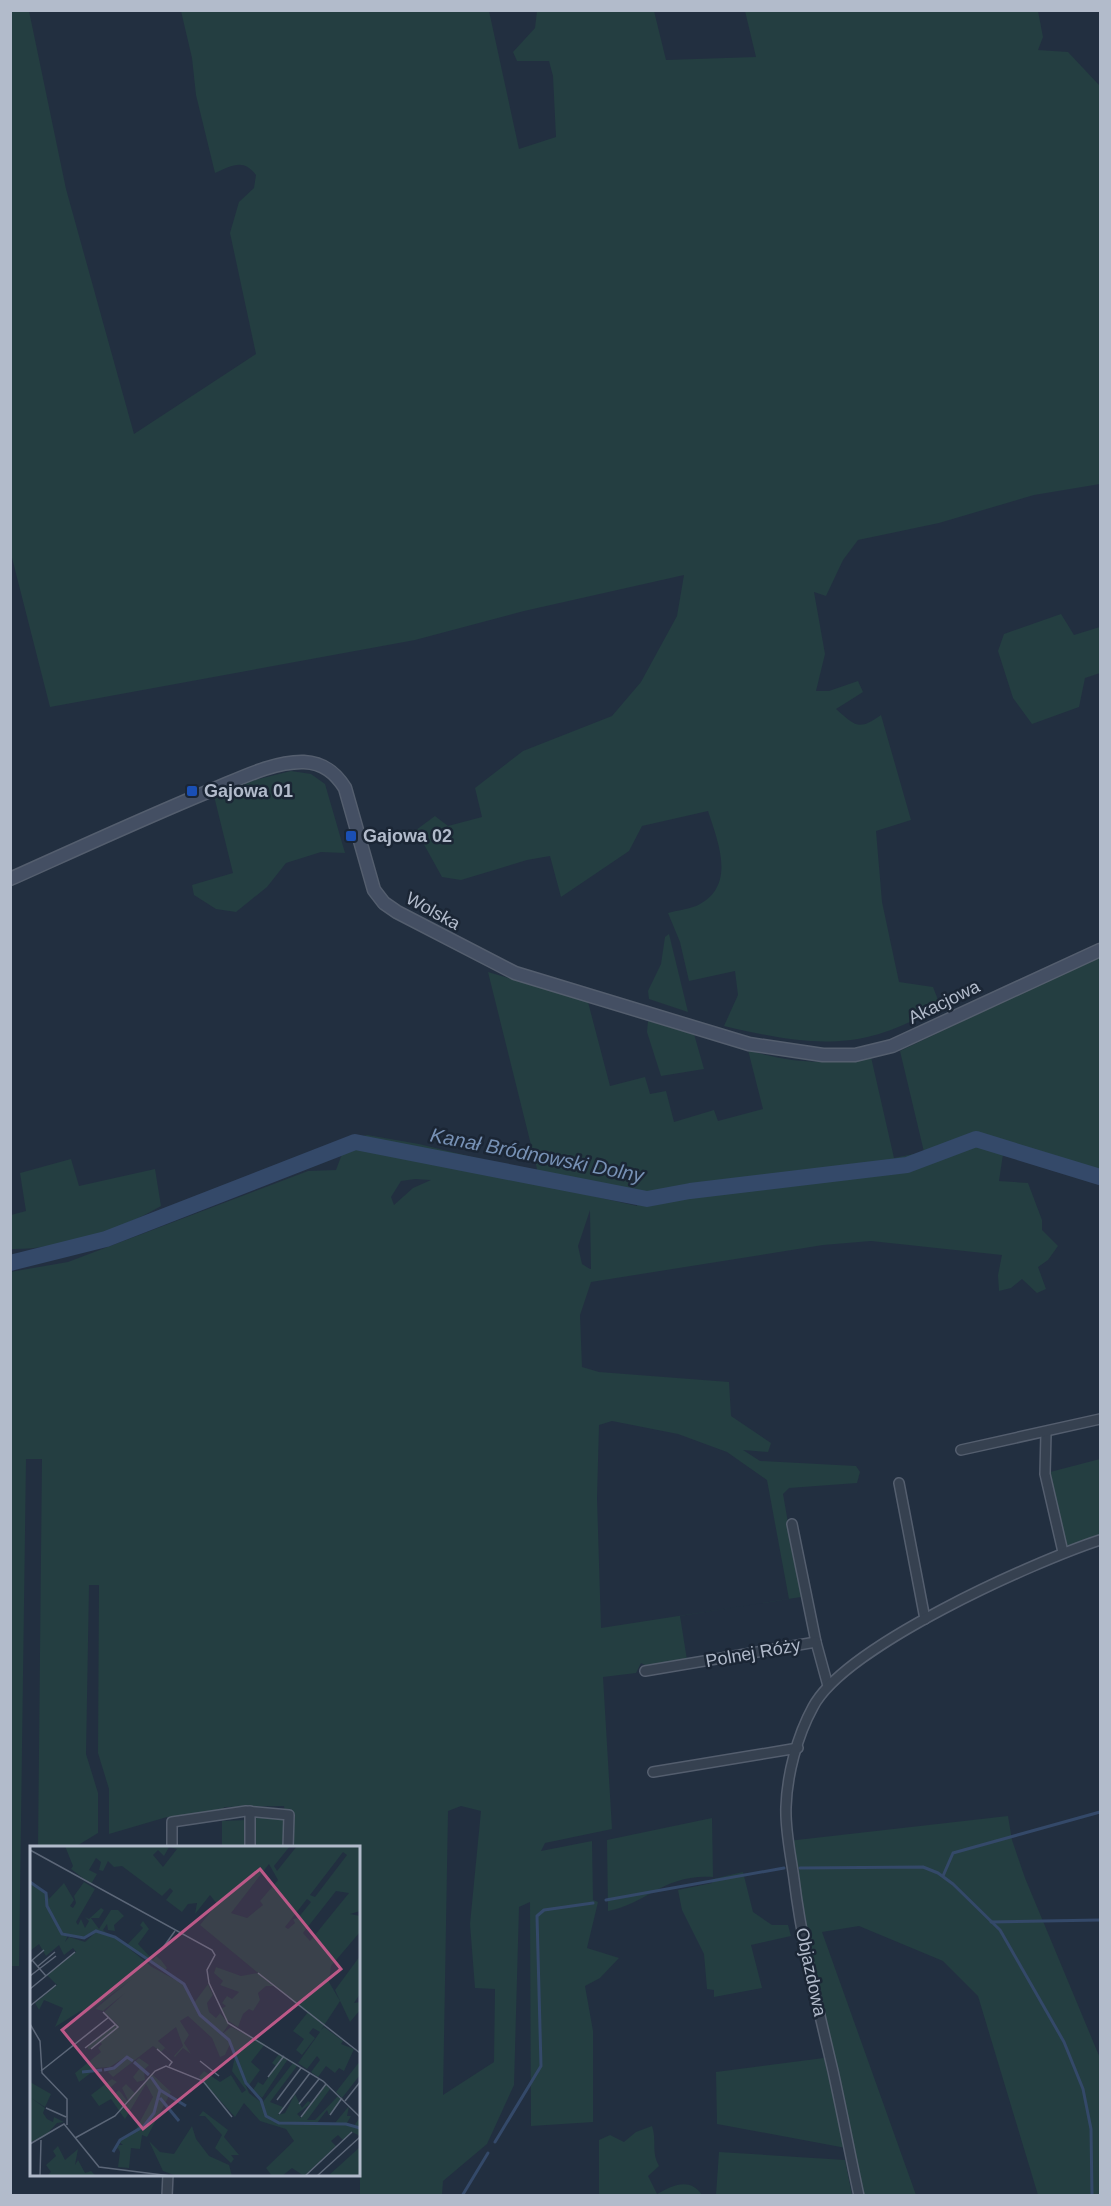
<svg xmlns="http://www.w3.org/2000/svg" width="1111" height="2206" font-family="Helvetica,sans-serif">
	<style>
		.green { fill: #243e41; fill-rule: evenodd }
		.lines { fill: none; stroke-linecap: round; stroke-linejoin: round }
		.stream { stroke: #344969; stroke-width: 3 }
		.river { stroke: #344969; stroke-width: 16 }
		.street-casing { stroke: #545e6e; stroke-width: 12 }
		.secondary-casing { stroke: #545e6e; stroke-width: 15 }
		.street { stroke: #364150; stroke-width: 9 }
		.secondary { stroke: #444f63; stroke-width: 12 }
		.transit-dot { fill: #1a4fb4; stroke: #1b2635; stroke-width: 2 }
		.labels { text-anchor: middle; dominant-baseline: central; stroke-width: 5; stroke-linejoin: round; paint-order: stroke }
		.poi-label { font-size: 18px; font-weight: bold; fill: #b2bbcb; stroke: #1b2635; text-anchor: start }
		.street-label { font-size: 18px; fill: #b2bbcb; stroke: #1b2635 }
		.water-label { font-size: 20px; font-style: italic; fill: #7791b5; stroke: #1b2635 }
		.inset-river { fill: none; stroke: #344969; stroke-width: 3 }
		.inset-road { fill: none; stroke: #5c6778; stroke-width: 1.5 }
		.view { fill: #bc5988; fill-opacity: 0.15; stroke: #bc5988; stroke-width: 3 }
		.inset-edge { fill: none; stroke: #b2bbcb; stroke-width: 3 }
	</style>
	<rect width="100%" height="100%" fill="#222f40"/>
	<!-- green -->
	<g class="green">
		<path d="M10,11h19l37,178 68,245 122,-80 -26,-121 9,-31 15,-14 2,-13c-13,-17 -24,-9 -41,-2l-19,-78 -4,-37 -11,-47h308l30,138 37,-12 -3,-61 -4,-15h-32l-4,-9 22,-24 2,-17h117l12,49 90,-3 -11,-46h293l5,26 -5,13 30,2 31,33 1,10v389l-66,11 -95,28 -81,17 -15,20 -17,36 -12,-4 11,62 -9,37h13l29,-10 5,11 -27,17c19,17 23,22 45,6l30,105 -35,11 6,71 17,80 34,5 7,18c-77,49 -131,41 -216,21l14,-31 -3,-24 -46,10 -9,-39 -12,-29c10,-3 24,-4 32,-9 36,-20 18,-62 8,-93l-66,15 -13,25 -68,46 -11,-41 -23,4 -66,20 -19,-3 -26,-47 19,-14 13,10 34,-9 -7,-29 48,-37 89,-35 29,-34 36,-66 7,-41 -160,36 -109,29 -365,67 -40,-157z"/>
		<path d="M1061,614l13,21 26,-8v46l-15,5 -6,29 -47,17 -19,-26 -15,-47 6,-17z"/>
		<path d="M291,771l20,3 14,10 20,69 -24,-1 -35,11 -19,24 -31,25 -20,-3 -22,-14 -2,-10 41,-12 -19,-77 29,-13z"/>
		<path d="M669,934l19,78 -39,-13 -1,-8 13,-27 4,-27z"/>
		<path d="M1100,956v228l-97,-30 -4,27 29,2 14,37v10l16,16 -10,14 -10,7 8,22 -9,4 -15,-14 -11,9 -12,3 -1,-16 4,-20 -131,-14 -48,4 -232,37 -11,33 2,52 17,5 130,10 2,34 40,27 -3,9 -25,-2 17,11 96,5 4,6 -3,11 -68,5 -6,6 18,103 -121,19 7,44 -38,7 -8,-4 -5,10 -33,4 9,152 -67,14 -4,8 51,-10 1,59 5,2 -11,46 32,10 -19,20 -15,8 8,45v91l-62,4 -1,-224 -11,5 -5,178 -27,59 -44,37 -1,14h-82l-2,-347 -67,-1 -7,-41 -60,1 -1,5 -56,5 -58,17v-45l-11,-36 1,-168h-10l-3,169 12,39v40l-23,14h-37l4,-388h-16l-7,507h-8l-1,-694 58,-10 240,-91 28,-1 6,-16v-13l25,-6 52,9 119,29 -50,-201 100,30 22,84 35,-9 5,17 16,-3 8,31 40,-12 4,11 45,-12 -15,-59c43,13 78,15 123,7l23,101 30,-6 -24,-101zM539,1173l98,19v14l-97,-22zM415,1179l16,1 -18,8 -19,17 -3,-8 10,-16zM590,1210l1,59h-1l-8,-5 -4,-18zM612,1421l66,13 49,18 40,28 22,119 -188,29 -4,-130 2,-73zM461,1806l20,5 -11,113 5,64 20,1 -1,73 -51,33 5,-284z"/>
		<path d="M648,1021l46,13 10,35 -43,7 -14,-44z"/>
		<path d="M71,1159l8,27 76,-17 6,37c-40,24 -104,44 -150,43v-34l15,-4 -6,-38z"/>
		<path d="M1100,1459v78l-33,9 -17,-74z"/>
		<path d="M1008,1816l4,24 13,38 75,180v137h-62l-60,-199 -35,-35 -84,-35 -37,6 94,263h-54l-57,-258 -9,-64 3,-3 -11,-29z"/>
		<path d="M256,1817h28v30l-29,1z"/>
		<path d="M712,1818l1,59c-50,-3 -66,27 -105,34l-1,-71z"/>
		<path d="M246,1820v27l-24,1v-27z"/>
		<path d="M743,1872l10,40 19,13h16l3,11 -40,9 11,43 -48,9v-7l-7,-1 -3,-35 -22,-44 -4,-20 34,-7 1,-4z"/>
		<path d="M824,2058l22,90 -129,-24 -1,-52z"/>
		<path d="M652,2126c5,14 -1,27 7,40l-11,10 9,18c16,-9 33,-17 45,1h-103v-55l11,-5 14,7 12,-10z"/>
		<path d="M719,2152l126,8 7,35h-136z"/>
	</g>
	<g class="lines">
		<!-- stream -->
		<g class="stream">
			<path d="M800,1868l123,-1 15,6 15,11 47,46 64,112 19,47 8,40 1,67"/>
			<path d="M943,1876l10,-23 147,-41"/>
			<path d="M606,1900l178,-32"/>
			<path d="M991,1922l109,-2"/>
			<path d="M495,2142l46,-76 -4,-150 7,-6 49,-7"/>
			<path d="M462,2196l26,-43"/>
		</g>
		<!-- river -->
		<path class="river" d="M10,1263l96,-24 249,-97 292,57 43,-8 217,-26 69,-26 124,38"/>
		<!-- street casing -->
		<g class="street-casing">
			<g id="street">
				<path d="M1046,1433l-1,41 18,78"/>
				<path d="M961,1450l139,-31"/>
				<path d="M899,1483l26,136"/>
				<path d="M792,1524l24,118"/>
				<path d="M645,1671l171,-29 12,44"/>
				<path d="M653,1772l145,-24"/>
				<path d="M172,1848v-26l74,-11 43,4 -1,33"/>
				<path d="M250,1848v-37"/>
				<path d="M167,2196l1,-22"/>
				<path d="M859,2196c-9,-42 -17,-84 -26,-125 -15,-64 -31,-127 -39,-192 -3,-23 -9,-48 -8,-72 1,-32 11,-71 27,-100 32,-61 220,-145 287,-167"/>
			</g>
		</g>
		<!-- secondary casing -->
		<g class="secondary-casing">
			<path id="secondary" d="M10,879c67,-30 134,-61 202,-89 27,-11 62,-29 92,-28 19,1 31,10 41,26l29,102 10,13 13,9 118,61 234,71 74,11h32l37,-9 208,-96"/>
		</g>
		<!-- street -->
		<use href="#street" class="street"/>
		<!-- secondary -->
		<use href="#secondary" class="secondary"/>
	</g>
	<!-- markers -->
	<g class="transit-dot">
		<rect x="186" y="785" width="12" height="12" rx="3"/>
		<rect x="345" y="830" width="12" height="12" rx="3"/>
	</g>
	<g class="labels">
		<!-- poi labels -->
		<g class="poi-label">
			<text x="204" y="791">Gajowa 01</text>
			<text x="363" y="836">Gajowa 02</text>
		</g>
		<!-- street labels -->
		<g class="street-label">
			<text transform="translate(433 911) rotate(29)">Wolska</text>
			<text transform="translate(944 1002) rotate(-26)">Akacjowa</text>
			<text transform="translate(753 1653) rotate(-10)">Polnej Róży</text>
			<text transform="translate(811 1972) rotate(78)">Objazdowa</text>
		</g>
		<!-- water labels -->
		<g class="water-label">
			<text transform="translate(537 1155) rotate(11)">Kanał Bródnowski Dolny</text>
		</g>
	</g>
	<!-- overview -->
	<g transform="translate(30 1846)">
		<rect width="330" height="330" fill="#222f40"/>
		<path d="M35,0h225l-16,20 3,5 20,-25h63v65l-10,3 10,2v16l-29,34 -2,16 11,19 -19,29 3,-3 19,14 -2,3 13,5 -10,22 -5,-3 -4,5 -9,-7 -8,11 -7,-5 9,-12 -3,-4 -10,13 -9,-6 22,-31 -7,-4 -4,5 6,5 -13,17 -6,-5 8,-11 -11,-8 15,-19 -34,-26h-8l-8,7 2,7 -7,11 -4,-2 -6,5 -5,13 -11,-7 -6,-11 5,-3 -4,-3 5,-7 5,3 7,-7 -19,-7 3,-4 -9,-8 2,-6 25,9 17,-3 -58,-48 17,-21 -7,-9 -15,19 2,-11 -9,1 -6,8 -16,-12 7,-9 -3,-3 -8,8 -40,-30 -8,1 -6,-6 -5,10 -4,-1 2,-8 -5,-4 -7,12 8,4 -6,10 -20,-15 2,-3zM139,1l8,2 -14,18 -10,-12 5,-5 6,6zM313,6l4,3 -32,42 -5,-2zM239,18l9,16 -18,21 3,4 -16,13 -16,-5zM306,45l13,2 -39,48 -7,-8zM277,53l4,3 -13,16 -5,1 2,4 -7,6 -3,-2zM0,35l17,12 2,6 15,-16 10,17 -4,6 3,2 3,-5 -2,-7 10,-14 11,7 -19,33 2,3 3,-6 4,9 4,-7 -4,-4 4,2 12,-11 3,2 -5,8h-8l8,11 12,-19h7l6,6 -10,9 1,6 -7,-1 -1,-6 -4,6 4,3 -9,-3 -15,7 -15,-2 -3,7 4,-5 16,5 11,-10 19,5 37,30 33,18 9,18 14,-19 5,11 -6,8 2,9 7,6 4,-5 9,11 -7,10 9,-7 34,17 -14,18 9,8 -11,15 -5,-4 5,12 13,10 31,-40 4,3 -27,36 13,5 -5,8 7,-2 10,-19 7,14 6,-7 3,2 -14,11 4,4 25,-33 4,4 -23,31h8l23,-24 3,3 -12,16 -2,-5 -10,13h18l14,-17 -2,10h4l-4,7 7,3 6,-9v19l-8,-4 -9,8 -5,-5 -7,6 5,5 -32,30 -12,-8 -10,8h-10l-6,-8 28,-27 -8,-12 -26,-8 -16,-18 -9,14 -36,-40 5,-6 16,11 11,-7 11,18 4,-3 -14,-19 3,-15 -5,-12 -5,11 -5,2 -8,-19 -24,-22 -8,5 9,14 -5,8 7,11 -8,-6 -8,9 -10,-9 -4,4 -8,-6 -40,31 -5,-5 20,-17 -18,12 -13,1 -18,14 -4,-9 26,-21 -3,-4 4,-4 -2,-2 -11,8 -2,-3 29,-23 3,2 -15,-14 21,-19 -22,18 -8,-2 37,-30 -47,35 -3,-4 -27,17 8,-19 -19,-8 -5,10 -4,-7 22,-18 -10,-10 29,-23 -3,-4 -9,7 -5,-10 -13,11 -7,-12 -9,7zM146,181l7,19 -9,10 -16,-15zM113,75l6,8 -11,15 15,16 3,-4 5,4 6,8 -3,4 -37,-27 16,-17 -3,-3zM330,110v38l-6,9 6,-1v8l-10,12 -15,-32zM249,208l9,5 -26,39 -9,-8 5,-8 5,3 13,-19 -4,-3zM109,212l10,7 -5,5 1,10 -8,2 -4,-5 7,-9 3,1 -10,-6zM330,215v14l-18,23 -6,-6zM122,228l19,18 -24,45 -5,-2 -2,14 -9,-1 -2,20 -11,-1 2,-15 -2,-4 -5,3 3,-6h7l-5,-4 17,-10 18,-34 -7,-13 -21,35 -5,-7 9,-10 -7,-14 4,-4 9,9zM82,233l5,3 -6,5 2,8 6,-5 9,12 -8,10 -9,-13 -12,7 -8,-11zM0,236l21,12 -6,13 -14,-9 14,10 -2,5 4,6 6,3 1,-5 10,5 -7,1 -13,14 -14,5zM173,265l25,19 -4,7 15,18h-8l3,4 -3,4 -16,-15 7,-13 -17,-19h-6zM162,280l4,13 13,17 20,9 3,11h-55l-14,-5 -14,-30 11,11 14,2zM28,300l7,14 13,-11 -3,16 3,-5 7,13 6,-2 5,5h-49l4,-4 -5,-7 10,-9 -3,-5zM330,301v29h-32z" fill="#243e41" fill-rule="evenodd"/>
		<path class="inset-river" d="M0,36l16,11 1,13 15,28 22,4 12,-7 19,6 69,47 16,31 29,25 17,43 15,17 5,16 13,7 67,1 14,4M104,216l15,13M74,224l10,-2 13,-11 6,4M52,226l20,-2M130,244l26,16M130,252l19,23M83,306l7,-12 24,-14 10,-13 6,-23 -9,-13"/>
		<path class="inset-road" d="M0,4l182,100 3,5 -8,15 2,13 19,40 95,58 37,36M132,103l13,-18M2,114l14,16M0,116l14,-12M7,121l18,-15M228,127l102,80M0,130l26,-20M0,143l45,-37M0,160l26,-21M0,178l10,17 2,32 25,26v26M55,202l31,-24M61,203l27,-22 -15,-15M127,203l15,13 -3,4M170,215l19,15M11,225l68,-54M238,231l16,-21M247,254l24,-32M315,255l15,-19M269,258l20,-25M16,262l20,9M249,268l31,-41M300,269l12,-17M271,271l25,-33M45,292l40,-22 40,-45 11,-5 37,15 29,36M0,298l34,-20 35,43 72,9M10,330l1,-36M275,330l47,-44M287,330l43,-39"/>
		<path class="view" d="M230,23l81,100 -198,160 -81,-99z"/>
		<rect width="330" height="330" class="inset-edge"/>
	</g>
	<!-- border -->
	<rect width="1111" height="2206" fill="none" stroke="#b2bbcb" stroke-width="24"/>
</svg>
